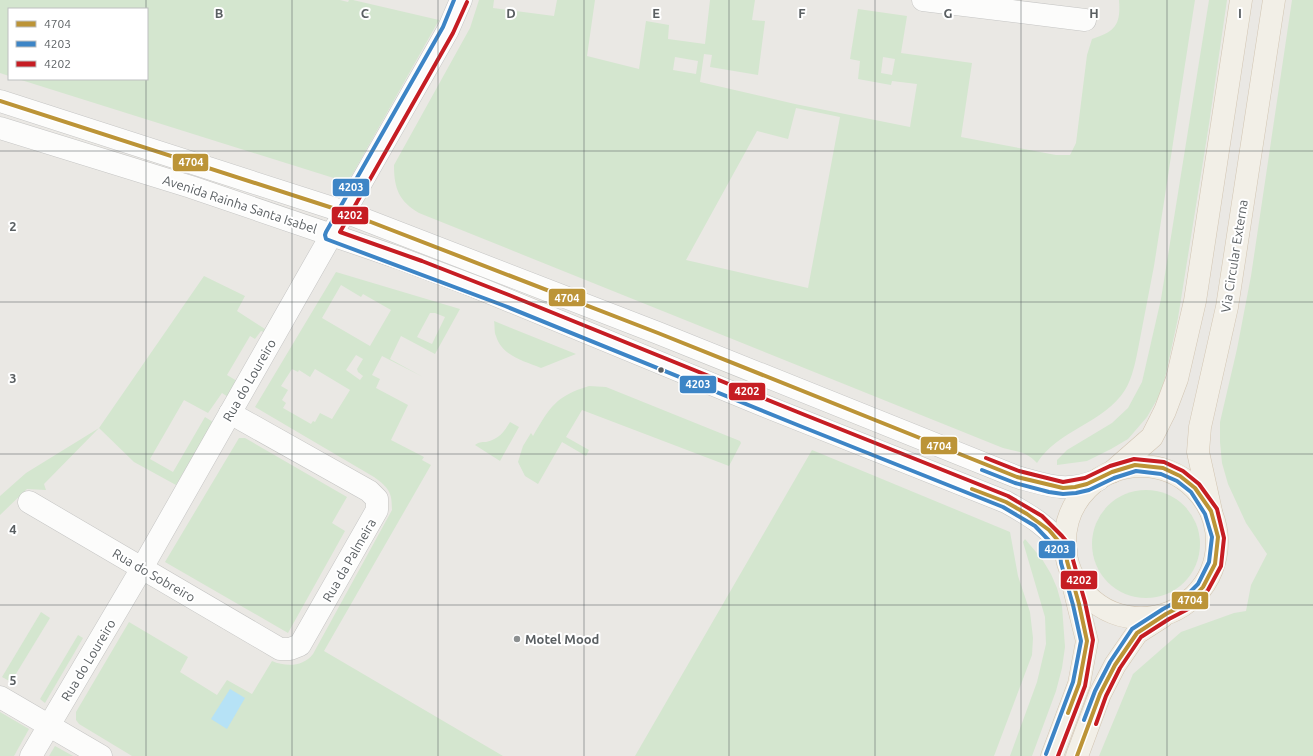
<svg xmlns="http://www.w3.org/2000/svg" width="1313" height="756" font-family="Ubuntu,sans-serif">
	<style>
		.green { fill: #d4e6cf; fill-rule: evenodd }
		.water { fill: #b6e2f6 }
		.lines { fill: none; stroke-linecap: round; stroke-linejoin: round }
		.minor-casing { stroke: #c5c5c4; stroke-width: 23 }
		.major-casing { stroke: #d2c5b2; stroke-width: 23 }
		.minor { stroke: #fcfcfb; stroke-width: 22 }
		.major { stroke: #f2efe7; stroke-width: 22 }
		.bus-1-casing { stroke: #fff; stroke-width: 7 }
		.bus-2-casing { stroke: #fff; stroke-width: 7 }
		.bus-3-casing { stroke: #fff; stroke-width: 7 }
		.bus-1 { stroke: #bc9437; stroke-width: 4 }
		.bus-2 { stroke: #3d85c6; stroke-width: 4 }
		.bus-3 { stroke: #c61d23; stroke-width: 4 }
		.grid { fill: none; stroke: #5a5f62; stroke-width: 1; stroke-opacity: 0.55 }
		.bus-dot { fill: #5a5f62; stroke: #fff; stroke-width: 1.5 }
		.poi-dot { fill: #8c8f90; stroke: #fff; stroke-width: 1.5 }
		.labels { text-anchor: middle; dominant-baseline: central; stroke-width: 4; stroke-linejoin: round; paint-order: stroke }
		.street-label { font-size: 13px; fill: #5a5f62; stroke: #fff }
		.poi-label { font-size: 13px; font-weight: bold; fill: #5a5f62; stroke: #fff; text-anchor: start }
		.grid-label { font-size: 13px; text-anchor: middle; font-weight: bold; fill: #5a5f62; stroke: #fff; stroke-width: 4; stroke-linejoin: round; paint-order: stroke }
		.line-badge { stroke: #fff; stroke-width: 1.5 }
		.badge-label { font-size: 11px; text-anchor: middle; font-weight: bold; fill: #fff }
	</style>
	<rect width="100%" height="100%" fill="#eae8e4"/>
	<!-- green -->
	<g class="green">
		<path d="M0,0h340l8,2 1,-2h4l86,20 -87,155 -5,5h-7l-322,-101h129v-70h-138v67l-9,-3z"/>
		<path d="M479,0h15l-1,8 61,8 3,-16h38l-8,56 52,13 7,-48 23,4 -1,14 37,5 5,-44h45l-3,20 13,1 -7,54 -48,-8 2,-12 -8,-1 -4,28 95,22 115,23 7,-43 -25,-3 -1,4 -33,-6 2,-18 -10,-2 8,-50 49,7 -6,37 71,10 -11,74 95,18h14l6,-12 11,-88 5,-16c23,-7 29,-14 27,-39h76c-14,89 -27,178 -41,266 -5,26 -10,52 -15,78 -3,15 -6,33 -14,46 -21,33 -67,40 -88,73 -11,-12 -19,-11 -34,-15l-584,-235c-20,-12 -25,-24 -25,-48l76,-137zM675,57l23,4 -2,13 -23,-4zM883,57l12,2 -3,16 -11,-2zM796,108l44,9 -32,171 -122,-28 71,-129 31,8z"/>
		<path d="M1209,0h18l-18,124 -31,194 -13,60 -6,18 -12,21 -19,22 -17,10 -24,12 -30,4v-5l10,-10 45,-27 16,-15 14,-26 19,-83z"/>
		<path d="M1292,0h21v756h-214l34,-82 48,-42 53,-19 12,-2 5,-26 16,-31 -21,-31 -18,-39 -6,-21 -2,-21v-20l17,-73 14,-73z"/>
		<path d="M336,272l124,37 -25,45 -34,-18 -11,23 33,18 -41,-21 -10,19 8,4 -4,9 32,17 -17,35 33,17 -2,3 9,5 -107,186 179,105h-371l-53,-32 -3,-4v-8l53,-90 59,35 -8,15 37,23 10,-15 25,14 20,-33c14,6 31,6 41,-7l79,-144c0,-18 -3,-22 -18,-33l-119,-70zM341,285l20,12 2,-3 28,16 -21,36 -48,-28zM430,313h5l10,4 -13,27 -15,-7zM356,355l7,4 -6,10 1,3 5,4 -3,4 -14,-10zM292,369l6,3 1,-2 11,7 5,-8 35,21 -18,29 -12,-6 -5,9 -2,-1 -2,3 -28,-16 3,-5 -4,-3 6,-10 -7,-4z"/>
		<path d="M204,276l41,20 -8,15 28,18 9,-16 -8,20 -5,-2 -6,8 -5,-3 -23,39 10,6 -9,16 -6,-4 -14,20 -24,-13 -34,59 23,13 32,-55 8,5 -37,63 -42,-23 -35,-34 -55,56 2,6 -19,-1 -27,26v-19l26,-23 73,-45z"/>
		<path d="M494,321l82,33 -35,14c-17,-7 -39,-12 -45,-32 -2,-4 -1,-10 -2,-15z"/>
		<path d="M589,386l17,1 134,54 1,2 -12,23 -147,-56 -16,27 23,13 -3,6 -24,-14 -24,42 -13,-8 -7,-14 5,-16 8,-13 2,3c17,-29 23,-40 56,-50z"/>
		<path d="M510,422l9,5 -19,34 -25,-16c4,-3 6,-3 11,-3 13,-3 18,-10 24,-20z"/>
		<path d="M239,438h6l102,59 -15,26 13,8 -57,102 -123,-71z"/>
		<path d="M812,450l198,82 8,44 12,36 3,26 -1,17 -38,101h-359z"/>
		<circle cx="1146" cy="544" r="54"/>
		<path d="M1025,539l17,20 9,15 6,14 5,18 3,41 -3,21 -6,23 -24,65h-22l27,-74 9,-38 -1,-27 -22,-75z"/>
		<path d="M41,612l9,6 -39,64 -9,-5z"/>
		<path d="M78,635l5,3 -38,65 -5,-4z"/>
		<path d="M0,712l29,17 -15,27h-14z"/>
		<path d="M55,746l18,10h-24z"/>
	</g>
	<!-- water -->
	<path class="water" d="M230,689l15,9 -18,31 -16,-10z"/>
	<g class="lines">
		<!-- minor casing -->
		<g class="minor-casing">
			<g id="minor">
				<path d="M923,0l162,20"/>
				<path d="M0,101l345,111 313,121 359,144c32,9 50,16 81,3"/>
				<path d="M0,128l191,59 208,71 77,29 289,119 241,96c25,14 42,24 60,48"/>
				<path d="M29,502l251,147h10l10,-4 77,-135v-11l-8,-8 -139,-78"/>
				<path d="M0,697l101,59"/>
				<path d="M31,756l111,-188 306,-538 13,-30"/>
			</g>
		</g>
		<!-- major casing -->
		<g class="major-casing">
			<g id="major">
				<circle cx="1141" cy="542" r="76"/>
				<path d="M1112,472l40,-35 13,-26 12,-32 18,-78 46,-301"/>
				<path d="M1211,511l-13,-59 2,-25 27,-120 47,-307"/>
				<path d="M1052,756l27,-72 8,-43 -15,-61"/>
				<path d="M1077,756l23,-62 15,-29 22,-32 25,-16"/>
			</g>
		</g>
		<!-- minor -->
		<use href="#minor" class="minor"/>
		<!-- major -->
		<use href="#major" class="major"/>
		<!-- bus-1 casing -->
		<g class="bus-1-casing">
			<g id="bus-1">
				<path d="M0,101l345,111 313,121 359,144 46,11 12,-1 12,-3 25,-12 23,-7 28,3 17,8 15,12 16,23 7,26 -3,27 -12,23 -14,15 -23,12 -29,19 -22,32 -15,29 -23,62"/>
				<path d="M972,489l34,13 21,12 22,16 17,20 1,11 12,43 8,37 -8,43 -11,29"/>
			</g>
		</g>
		<!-- bus-2 casing -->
		<g class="bus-2-casing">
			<g id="bus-2">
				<path d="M454,0l-11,27 -117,205 -1,3 1,4 179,67 295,120 203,81 32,19 25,26 1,11 12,42 8,36 -8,41 -27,72"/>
				<path d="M982,470l33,13 34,9 14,2 13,-1 13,-3 25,-12 22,-7 25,3 16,7 14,11 14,22 7,23 -3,25 -11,22 -13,13 -22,12 -31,20 -22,33 -15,29 -11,29"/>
			</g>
		</g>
		<!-- bus-3 casing -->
		<g class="bus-3-casing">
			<g id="bus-3">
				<path d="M467,2l-14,31 -113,199 82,29 87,34 296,120 203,81 34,20 20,20 10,12 1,12 12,42 8,38 -8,46 -27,70"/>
				<path d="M986,458l33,13 44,11 22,-4 25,-12 24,-7 30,3 19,9 16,13 18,25 7,29 -3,28 -13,24 -16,17 -23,12 -28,18 -21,31 -14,28 -10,28"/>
			</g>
		</g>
		<!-- bus-1 -->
		<use href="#bus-1" class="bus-1"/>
		<!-- bus-2 -->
		<use href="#bus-2" class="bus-2"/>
		<!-- bus-3 -->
		<use href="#bus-3" class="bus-3"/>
	</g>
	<!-- grid -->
	<path class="grid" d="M146,0v9M292,0v756M438,0v756M584,0v756M729,0v756M875,0v756M1021,0v756M1167,0v756M146,79v677M0,151h1313M0,302h1313M0,454h1313M0,605h1313"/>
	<!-- markers -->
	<circle class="bus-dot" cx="661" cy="370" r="3.5"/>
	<circle class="poi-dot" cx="517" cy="639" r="4"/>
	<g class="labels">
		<!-- street labels -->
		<g class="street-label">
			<text transform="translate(240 204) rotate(18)">Avenida Rainha Santa Isabel</text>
			<text transform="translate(1234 256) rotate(-81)">Via Circular Externa</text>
			<text transform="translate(249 380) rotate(-60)">Rua do Loureiro</text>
			<text transform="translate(349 560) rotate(-60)">Rua da Palmeira</text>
			<text transform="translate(154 575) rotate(30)">Rua do Sobreiro</text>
			<text transform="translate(88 660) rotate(-59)">Rua do Loureiro</text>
		</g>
		<!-- poi labels -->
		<g class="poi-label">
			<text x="525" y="639">Motel Mood</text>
		</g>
	</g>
	<g class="grid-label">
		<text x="219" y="18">B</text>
		<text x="365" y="18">C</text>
		<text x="511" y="18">D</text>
		<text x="656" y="18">E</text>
		<text x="802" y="18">F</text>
		<text x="948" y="18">G</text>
		<text x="1094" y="18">H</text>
		<text x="1240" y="18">I</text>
		<text x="13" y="231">2</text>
		<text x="13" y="383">3</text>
		<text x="13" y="534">4</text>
		<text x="13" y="685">5</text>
	</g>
	<g class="line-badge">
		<rect x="172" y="153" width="37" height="19" rx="4" fill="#bc9437"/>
		<rect x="332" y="178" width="38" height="19" rx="4" fill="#3d85c6"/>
		<rect x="331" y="206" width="38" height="19" rx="4" fill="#c61d23"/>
		<rect x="548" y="288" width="38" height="19" rx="4" fill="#bc9437"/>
		<rect x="679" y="375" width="38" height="19" rx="4" fill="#3d85c6"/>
		<rect x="728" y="382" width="38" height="19" rx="4" fill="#c61d23"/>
		<rect x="920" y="436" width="38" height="19" rx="4" fill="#bc9437"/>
		<rect x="1038" y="540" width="38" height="19" rx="4" fill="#3d85c6"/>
		<rect x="1060" y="570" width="38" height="20" rx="4" fill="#c61d23"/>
		<rect x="1171" y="591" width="38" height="19" rx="4" fill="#bc9437"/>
	</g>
	<g class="badge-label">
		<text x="191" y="166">4704</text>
		<text x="351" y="191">4203</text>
		<text x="350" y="219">4202</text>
		<text x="567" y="302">4704</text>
		<text x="698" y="388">4203</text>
		<text x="747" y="395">4202</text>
		<text x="939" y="450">4704</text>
		<text x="1057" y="553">4203</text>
		<text x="1079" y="584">4202</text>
		<text x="1190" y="604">4704</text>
	</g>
	<!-- legend -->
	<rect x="8" y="8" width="140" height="72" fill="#ffffff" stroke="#bdbfc0"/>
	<rect x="16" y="21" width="20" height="6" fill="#bc9437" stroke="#bdbfc0"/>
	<text x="44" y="28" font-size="12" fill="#5a5f62">4704</text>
	<rect x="16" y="41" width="20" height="6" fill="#3d85c6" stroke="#bdbfc0"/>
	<text x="44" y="48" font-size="12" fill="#5a5f62">4203</text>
	<rect x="16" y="61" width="20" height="6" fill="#c61d23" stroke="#bdbfc0"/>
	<text x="44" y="68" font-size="12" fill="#5a5f62">4202</text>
</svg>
